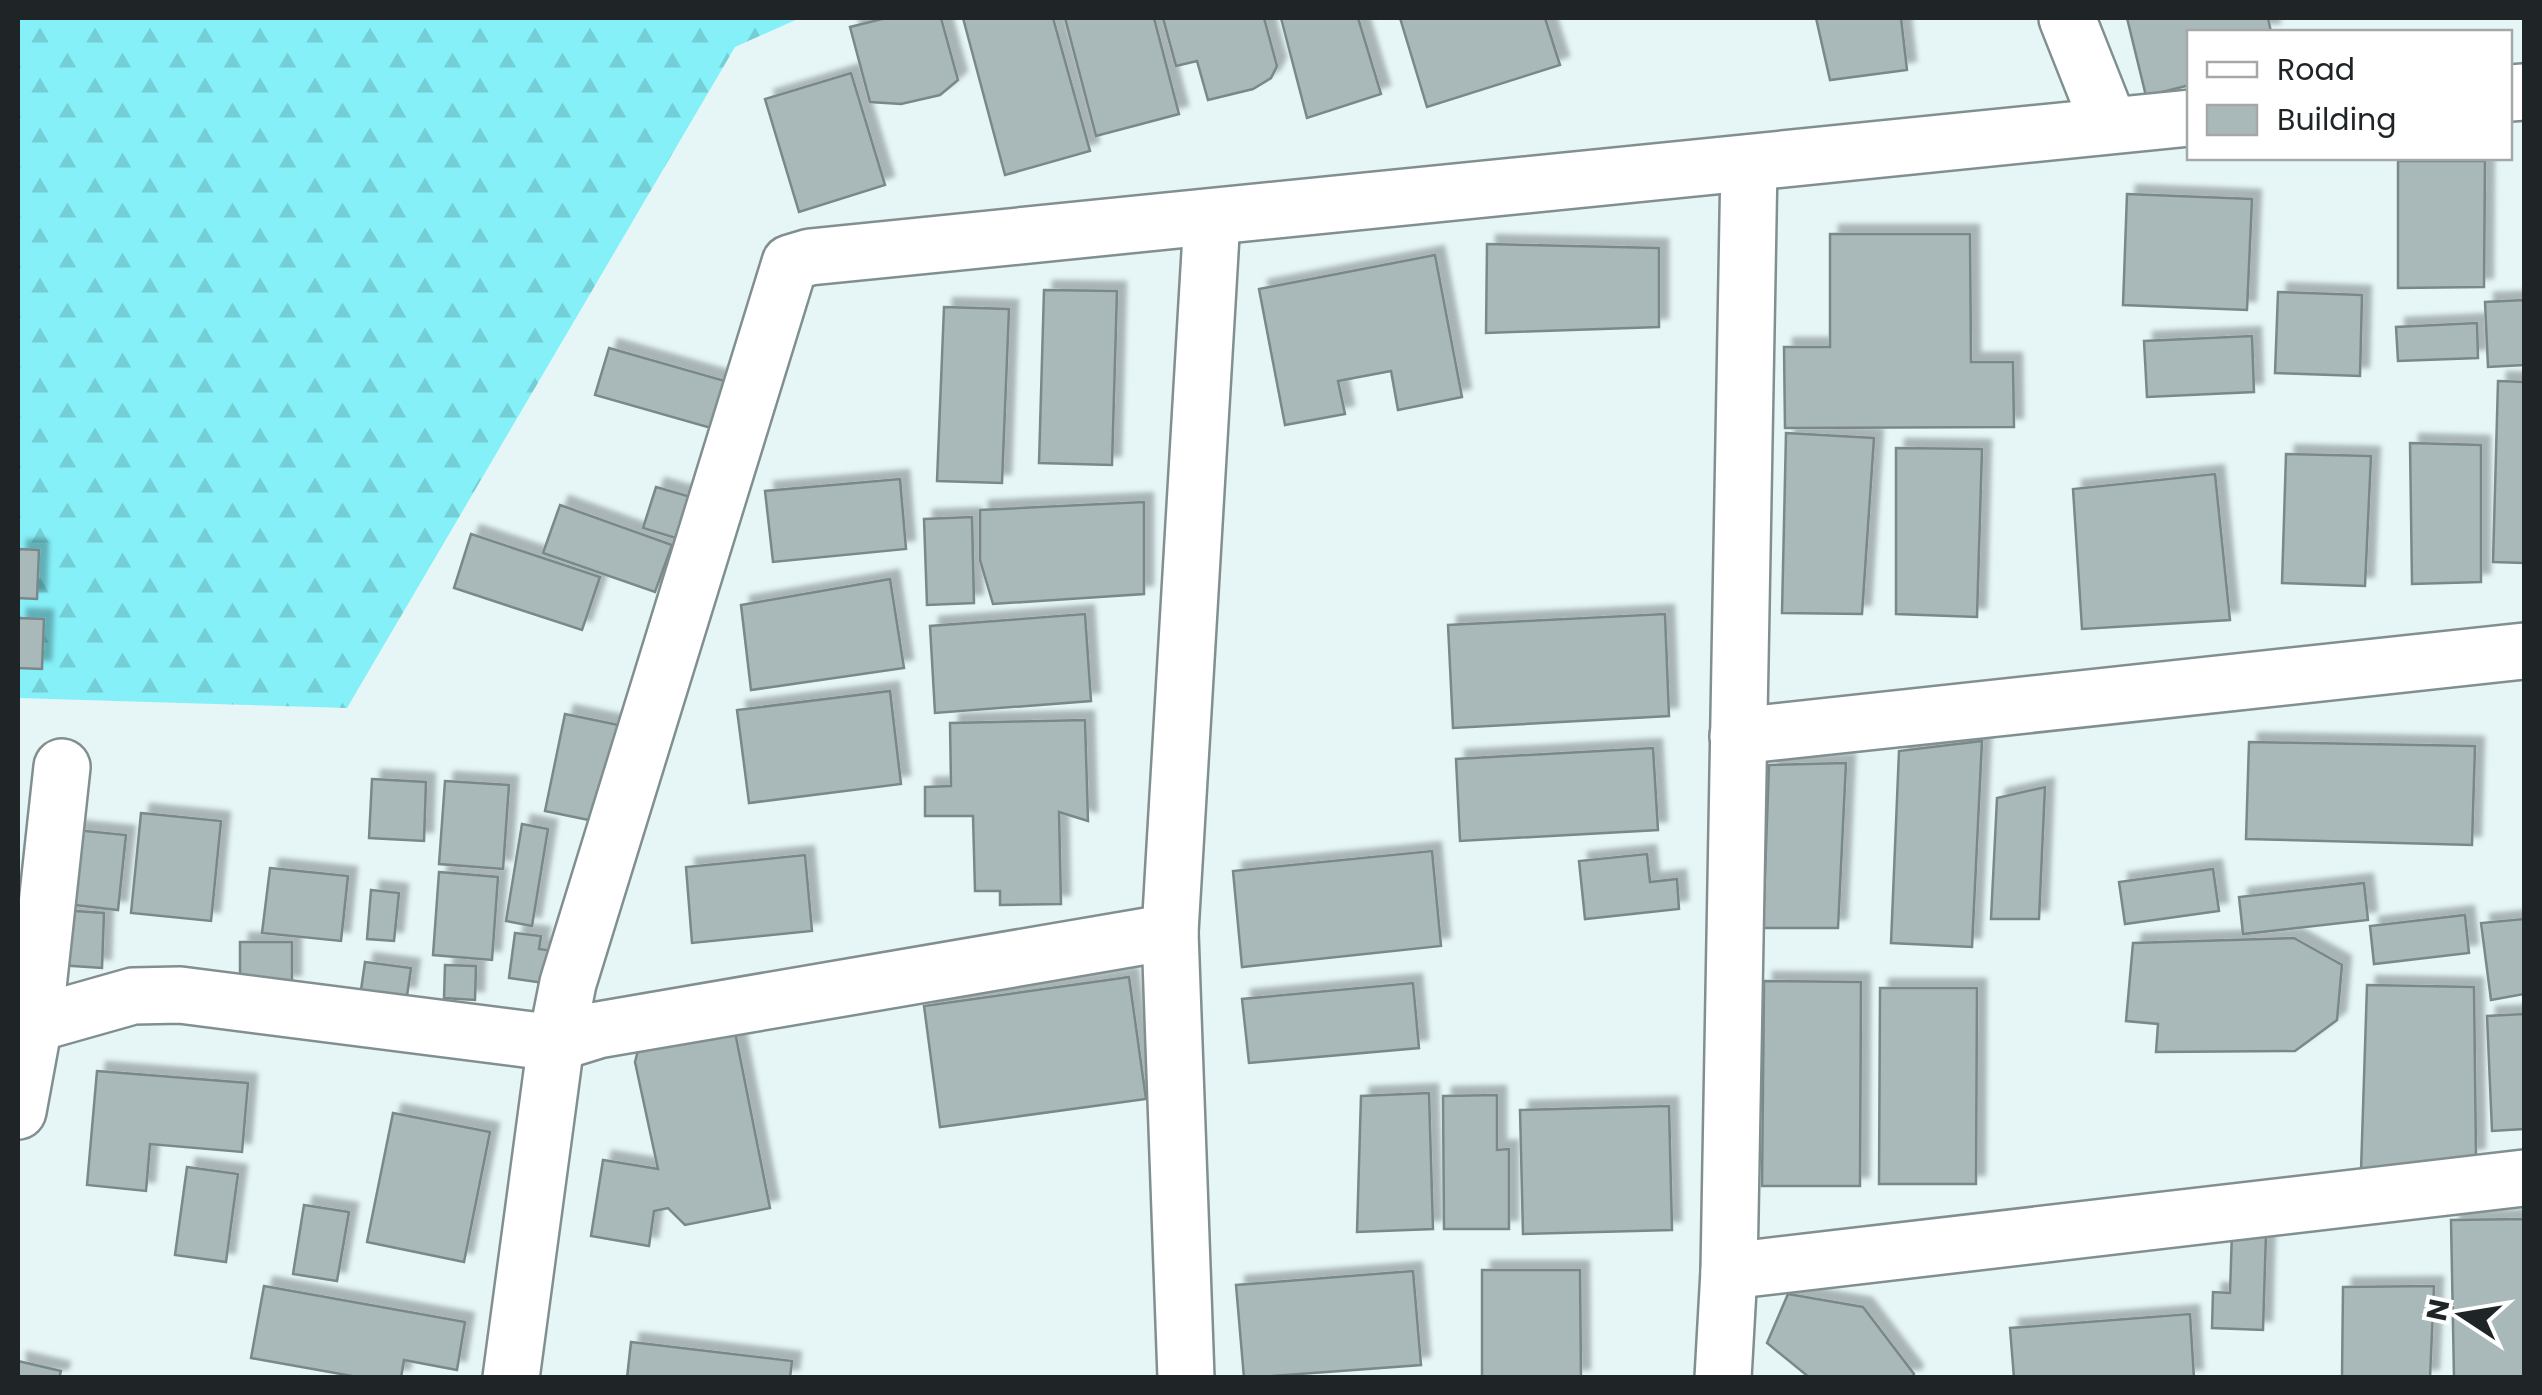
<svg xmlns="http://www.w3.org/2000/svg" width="2542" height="1395" font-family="Poppins,sans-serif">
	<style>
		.forest { fill: url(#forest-firs) }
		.building { fill: #a9b9ba; stroke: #7a8889; stroke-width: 2.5; filter: url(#shadow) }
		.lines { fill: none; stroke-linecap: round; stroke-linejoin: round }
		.minor-casing { stroke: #818f90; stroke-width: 60 }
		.minor { stroke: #fff; stroke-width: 55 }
	</style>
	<defs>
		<pattern id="forest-firs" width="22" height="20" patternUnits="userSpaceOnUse" patternTransform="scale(2.5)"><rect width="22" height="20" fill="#86f0f9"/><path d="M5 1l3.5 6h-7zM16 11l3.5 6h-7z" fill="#73ced5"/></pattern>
		<filter id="shadow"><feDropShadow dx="9" dy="-9" stdDeviation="2.5" flood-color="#0004"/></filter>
	</defs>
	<rect width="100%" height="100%" fill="#e6f6f7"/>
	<!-- forest -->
	<path class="forest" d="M18,18h782l-65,29 -388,661 -329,-10z"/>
	<!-- building -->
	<g class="building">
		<path d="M886,18h55l17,62 -18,15 -39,9 -31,-2 -20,-75z"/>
		<path d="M963,18h90l37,133 -85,24z"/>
		<path d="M1065,18h89l25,96 -83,22z"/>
		<path d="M1163,18h101l13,48 -6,12 -18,11 -45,11 -11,-39 -21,5z"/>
		<path d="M1281,18h77l23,76 -74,24z"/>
		<path d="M1400,18h145l15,47 -133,42z"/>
		<path d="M1816,18h85l6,52 -77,10z"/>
		<path d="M2127,18h141l3,14h-81v53l-44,11z"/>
		<path d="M851,73l34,112 -86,27 -34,-113z"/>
		<path d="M2398,161h87l-1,126 -86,1z"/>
		<path d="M2127,194l125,5 -5,111 -124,-5z"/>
		<path d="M1830,234h140l1,128h42l1,65 -229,1 -1,-81h46z"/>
		<path d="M1487,244l172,4v79l-173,6z"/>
		<path d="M1435,255l27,142 -64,13 -7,-39 -53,10 7,33 -60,11 -26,-136z"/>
		<path d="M1044,290l73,1 -5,174 -73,-2z"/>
		<path d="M2278,292l84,3 -2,81 -85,-3z"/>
		<path d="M2524,300v65l-36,2 -3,-65z"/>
		<path d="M944,307l65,2 -7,174 -65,-2z"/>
		<path d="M2477,323l1,35 -80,3 -2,-34z"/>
		<path d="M2252,336l2,56 -107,5 -3,-56z"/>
		<path d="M609,348l123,35 -14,47 -123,-35z"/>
		<path d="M2498,381l26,1v181l-31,-1z"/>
		<path d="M1786,433l88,5 -12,176 -80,-1z"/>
		<path d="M2410,443l71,2v137l-69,2z"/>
		<path d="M1896,448l86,1 -5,168 -81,-3z"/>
		<path d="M2286,454l85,2 -6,130 -83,-3z"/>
		<path d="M2215,474l15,146 -148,9 -9,-140z"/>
		<path d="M900,479l6,70 -133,13 -8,-71z"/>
		<path d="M656,487l49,14 -13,42 -49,-15z"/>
		<path d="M1144,502v92l-151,10 -13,-44v-50z"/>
		<path d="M560,505l112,40 -17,47 -112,-39z"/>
		<path d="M972,517l2,86 -47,2 -3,-86z"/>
		<path d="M471,534l129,43 -18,53 -128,-42z"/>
		<path d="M18,549l21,1 -2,49 -19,-1z"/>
		<path d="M890,579l14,89 -153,22 -10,-85z"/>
		<path d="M1085,614l6,87 -156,12 -5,-87z"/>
		<path d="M1665,614l4,102 -216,12 -5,-103z"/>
		<path d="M18,618l26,1 -2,50 -24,-1z"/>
		<path d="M890,691l11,93 -152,19 -12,-93z"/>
		<path d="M565,714l68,14 -20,97 -68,-14z"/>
		<path d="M1085,720l3,101 -29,-9 2,92 -61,1v-14h-25l-2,-75h-48v-29l26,-1 -1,-63z"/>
		<path d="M1982,741l-10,206 -81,-4 8,-192z"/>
		<path d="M2249,742l226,4 -3,99 -226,-6z"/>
		<path d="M1653,748l5,82 -198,11 -4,-82z"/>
		<path d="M1846,763l-8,165h-75l6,-163z"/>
		<path d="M372,779l54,3 -2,59 -55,-3z"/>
		<path d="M445,781l64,4 -6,84 -64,-5z"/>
		<path d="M2045,787l-6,132h-48l6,-121z"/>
		<path d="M141,813l80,8 -10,100 -80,-8z"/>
		<path d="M522,824l26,5 -16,97 -26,-5z"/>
		<path d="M75,830l51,5 -8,75 -52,-6z"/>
		<path d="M1432,851l9,95 -199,21 -9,-96z"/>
		<path d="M1647,854l3,28 27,-3 2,30 -94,10 -6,-58z"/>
		<path d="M805,855l7,76 -120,12 -6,-76z"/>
		<path d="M270,868l78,8 -7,65 -79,-8z"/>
		<path d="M2213,869l6,42 -94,13 -6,-42z"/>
		<path d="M439,872l59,5 -6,83 -59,-5z"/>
		<path d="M2364,883l4,37 -125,14 -4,-37z"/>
		<path d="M371,890l28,3 -5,48 -27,-2z"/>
		<path d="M61,910l43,3 -2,55 -44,-3z"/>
		<path d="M2465,915l4,38 -95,11 -4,-38z"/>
		<path d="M2524,919v75l-33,6 -10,-77z"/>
		<path d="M515,933l26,3 -2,13 31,4 -5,33 -56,-8z"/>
		<path d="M2294,938l48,27 -5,55 -42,31 -139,1 2,-28 -32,-3 7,-78z"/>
		<rect x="240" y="942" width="52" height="42"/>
		<path d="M365,962l46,6 -4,28 -46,-6z"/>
		<path d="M445,965l31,1 -1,34 -31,-2z"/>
		<path d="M1129,977l17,122 -206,28 -16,-121z"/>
		<path d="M1764,981l97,1 -1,204h-98z"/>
		<path d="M1413,983l6,65 -170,15 -7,-64z"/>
		<path d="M2367,985l107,2 2,170 -115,14z"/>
		<path d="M1880,988h97l-1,196h-97z"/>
		<path d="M2524,1014v115l-32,2 -5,-115z"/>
		<path d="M734,1027l36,181 -85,17 -17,-17 -14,3 -5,35 -58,-10 12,-76 55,9 -23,-107 4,-16z"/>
		<path d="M97,1071l151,12 -6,69 -92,-8 -4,47 -59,-6z"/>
		<path d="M1429,1093l4,136 -76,3 4,-136z"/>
		<path d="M1497,1095v55l12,-1v80h-65l-1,-133z"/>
		<path d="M1669,1106l3,124 -149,4 -3,-124z"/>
		<path d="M393,1113l97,19 -26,130 -97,-20z"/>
		<path d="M187,1167l51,7 -12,88 -51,-7z"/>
		<path d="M304,1205l45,7 -12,69 -44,-7z"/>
		<path d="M2524,1219v159h-70l-3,-158z"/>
		<path d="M2232,1232l34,1 -3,97 -51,-2 1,-36 17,1z"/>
		<path d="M1482,1270h98l1,108h-99z"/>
		<path d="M1413,1271l8,94 -177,13 -8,-93z"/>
		<path d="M264,1286l201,36 -8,48 -53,-10 -3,18h-38l-112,-20z"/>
		<path d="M2434,1286l-4,92h-88l1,-91z"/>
		<path d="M1788,1294l75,13 51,67 -2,4h-102l-43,-35z"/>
		<path d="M2190,1314l4,64h-180l-4,-50z"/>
		<path d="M631,1342l161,19 -2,17h-163z"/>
		<path d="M18,1361l43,10 -2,7h-41z"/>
	</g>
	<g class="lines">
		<!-- minor casing -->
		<g class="minor-casing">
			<g id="minor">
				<path d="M2067,18l42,106"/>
				<path d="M2510,93l14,-1"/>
				<path d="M1738,736l786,-85"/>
				<path d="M34,1024l28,-257"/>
				<path d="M18,1111l16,-87 99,-28 47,-1 376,48 42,-13 572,-98"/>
				<path d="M1729,1271l795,-93"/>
				<path d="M511,1378l45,-335 12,-60 222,-720 20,-6 1380,-139"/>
				<path d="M1186,1378l-16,-446 42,-714"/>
				<path d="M1723,1378l6,-107 20,-1108"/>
			</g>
		</g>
		<!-- minor -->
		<use href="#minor" class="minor"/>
	</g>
	<!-- border -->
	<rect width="2542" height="1395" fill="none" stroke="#1f2526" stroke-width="40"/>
	<!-- legend -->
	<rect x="2187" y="30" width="325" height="130" fill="#ffffff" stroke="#a5a8a8" stroke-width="2.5"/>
	<rect x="2207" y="62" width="50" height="15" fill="#ffffff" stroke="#a5a8a8" stroke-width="2.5"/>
	<text x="2277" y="80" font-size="30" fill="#1f2526">Road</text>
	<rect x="2207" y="105" width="50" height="30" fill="#a9b9ba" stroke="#a5a8a8" stroke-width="2.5"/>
	<text x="2277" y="130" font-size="30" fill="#1f2526">Building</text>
	<!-- north arrow -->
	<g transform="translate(2462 1315) rotate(282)" stroke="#ffffff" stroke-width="8" paint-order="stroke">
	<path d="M0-8L18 38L0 25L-18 38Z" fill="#1f2526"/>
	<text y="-15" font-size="28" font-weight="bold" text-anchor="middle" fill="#1f2526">N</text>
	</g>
</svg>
